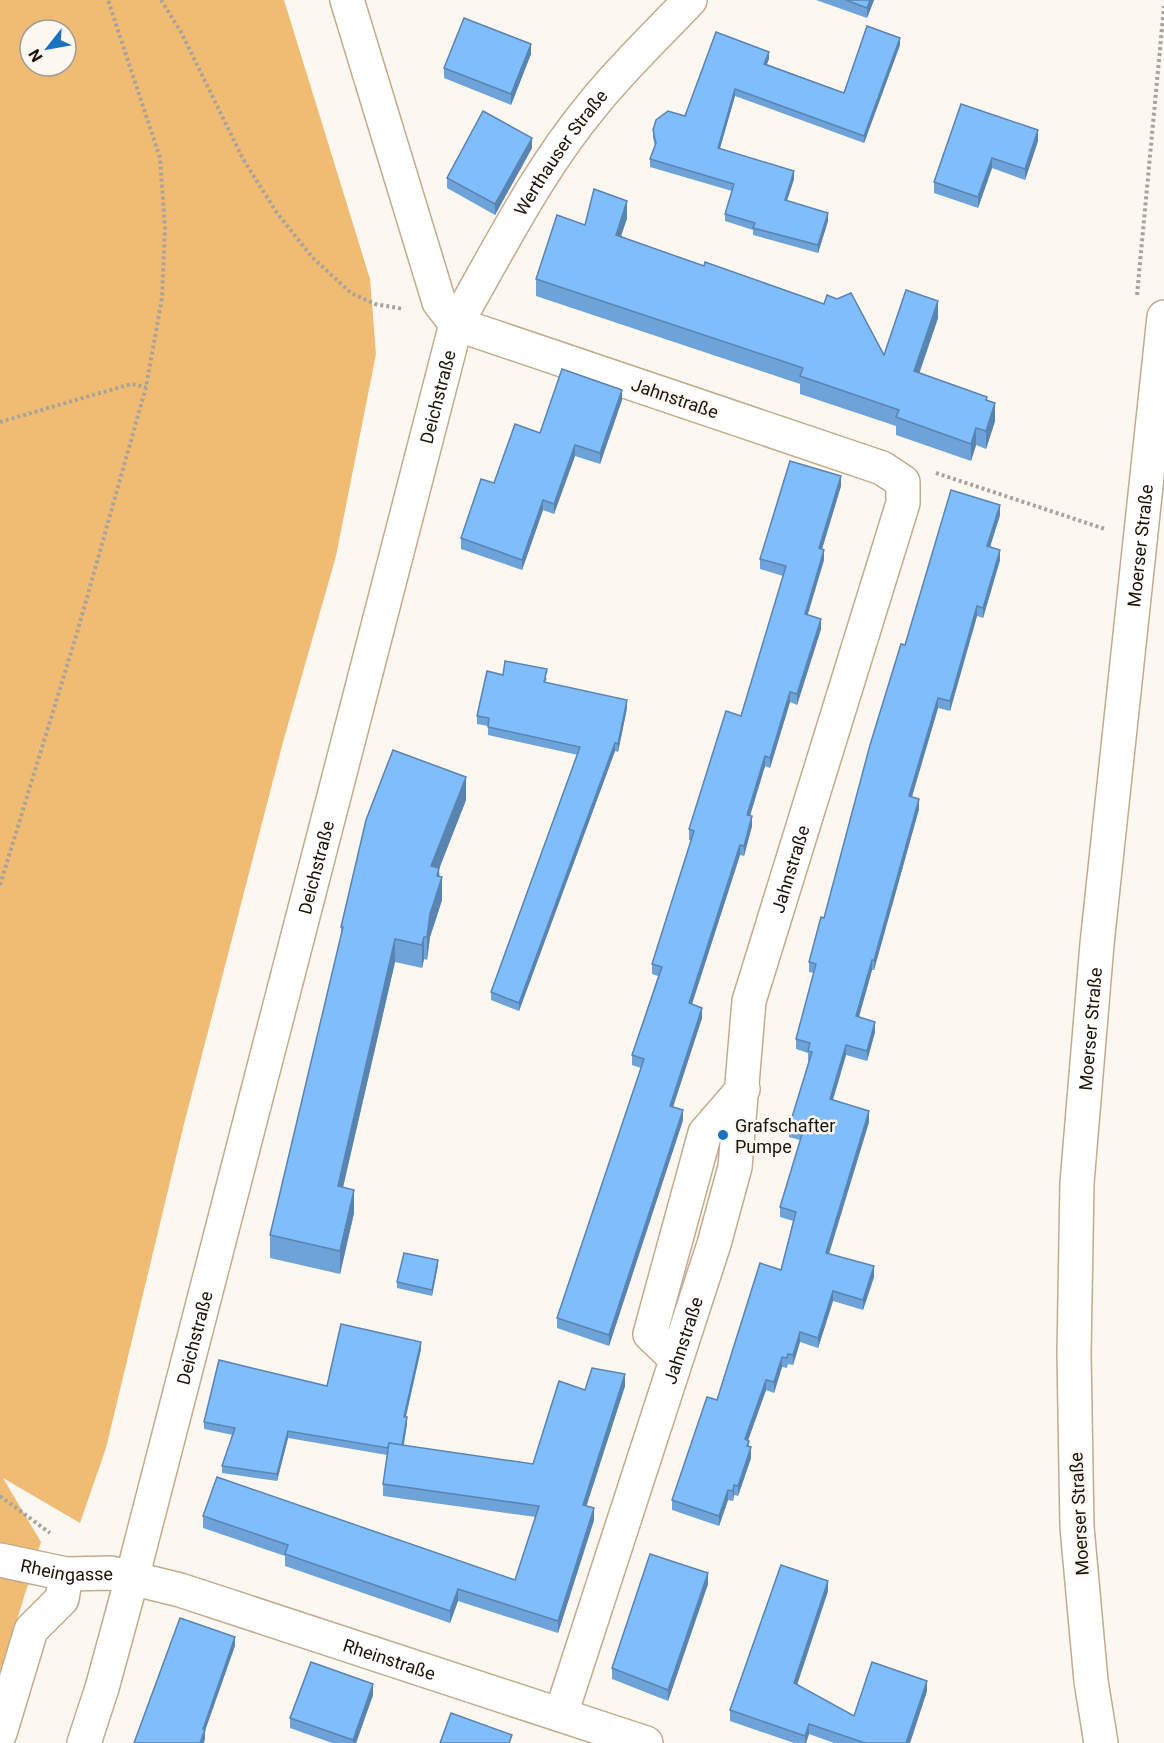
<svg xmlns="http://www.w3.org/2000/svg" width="1164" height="1743" font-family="Roboto,sans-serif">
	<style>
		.green { fill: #f0bc74; fill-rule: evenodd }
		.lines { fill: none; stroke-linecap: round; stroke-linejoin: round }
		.minor-casing { stroke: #c2ab8d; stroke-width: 36 }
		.major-casing { stroke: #c2ab8d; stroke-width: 36 }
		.path { stroke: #a9a39b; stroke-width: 4; stroke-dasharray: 3 3; stroke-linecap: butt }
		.minor { stroke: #fff; stroke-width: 33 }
		.major { stroke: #fff; stroke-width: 33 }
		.wall { fill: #6ea3d9 }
		.shaded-wall { fill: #5a84b0 }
		.building { fill: #80bdfc; stroke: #5a84b0; stroke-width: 1.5 }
		.poi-dot { fill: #1a73c0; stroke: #fcf8f1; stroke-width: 2 }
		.labels { text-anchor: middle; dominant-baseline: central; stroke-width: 5; stroke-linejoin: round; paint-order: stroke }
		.street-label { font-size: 18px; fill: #1c1409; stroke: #fcf8f1 }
		.poi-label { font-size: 18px; fill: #1c1409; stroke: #fcf8f1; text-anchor: start }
	</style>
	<rect width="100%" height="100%" fill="#fcf8f1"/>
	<!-- green -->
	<path class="green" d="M0,0h284l86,279 6,75 -40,202 -53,186 -100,386 -77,320 -26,75 -77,-45 38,64 -41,133zM30,30h36v36h-36z"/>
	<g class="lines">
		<!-- minor casing -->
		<g class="minor-casing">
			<g id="minor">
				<path d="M676,1359l-26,-25 55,-201 38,-44"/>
				<path id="s1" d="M0,1560l66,14 45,-1 69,17 466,153"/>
				<path id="s2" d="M561,1714l153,-470 21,-77 14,-166 154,-498v-21l-21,-14 -426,-144c43,-75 82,-154 138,-221 29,-36 64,-69 96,-103"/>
				<path d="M0,1733l31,-103 31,-31 4,-25"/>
				<path id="s3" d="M84,1743l18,-55 30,-110 324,-1254 -17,-22 -92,-302"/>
			</g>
		</g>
		<!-- major casing -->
		<g class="major-casing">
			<g id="major">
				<path id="s4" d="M1101,1743l-10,-62 -14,-154 -3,-173 3,-171 20,-239 67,-627"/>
			</g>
		</g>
		<!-- path -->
		<g class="path">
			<path d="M161,0l20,32 62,127 34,54 35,44 39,36 24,11 28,5"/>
			<path d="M1137,295l27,-289"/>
			<path d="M0,422l131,-38 15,3"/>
			<path d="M936,473l169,56"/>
			<path d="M0,885l77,-252 69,-246 16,-89 3,-70 -5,-70 -52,-158"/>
			<path d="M0,1496l50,37"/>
		</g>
		<!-- minor -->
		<use href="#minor" class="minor"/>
		<!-- major -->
		<use href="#major" class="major"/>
	</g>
	<!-- wall -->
	<g class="wall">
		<path d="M816,0h58l-7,18z"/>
		<path d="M900,45l-36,98 -129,-47 -15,52 74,31 -7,21 41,21 -10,32 -65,-18v-5l-28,-9v-7l7,-23 -82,-24v-8l5,-13 -2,-8v-8l32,-14 84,-57 -2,5 77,29z"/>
		<path d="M531,54l-20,51 -67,-27v-10z"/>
		<path d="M961,104l77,37 -13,39 -33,-12 -14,40 -44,-15v-11z"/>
		<path d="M532,148l-37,67 -48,-27v-10z"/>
		<path d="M627,218l-6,18 263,119 54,-37 -19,55 76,48 -9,28 -10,-4 -5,16 -75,-26v-9l-96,-32v-10l-264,-88v-17l49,-54z"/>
		<path d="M622,400l-22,64 -25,-8 -21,58 -11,-4 -21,60 -61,-21v-11l33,-55z"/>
		<path d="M841,486l-19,63 2,11 -17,55 14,14 -24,76 -7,-3 -20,66 -5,-2 -15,50 2,10 -8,30 -4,-1 -48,149 10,14 -29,89 10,13 -74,226 -52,-18v-10l84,-250 -9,-3v-10l26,-79 -6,-2v-10l39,-124h-2v-11l52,-113 42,-140 -23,-7v-10z"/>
		<path d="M1000,515l-10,32 10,13 -17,58 -6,-2 -27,95 -12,-3 -26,89 7,12 -45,161h-2l-13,47 16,15 -8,29 -21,-6 -13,45 36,22 -40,132 45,23 -11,33 -30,-9 -15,47 -18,-6 -7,23 -5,-1 -1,4 -5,-1 -8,26 -8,-3 -18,50 3,18 -13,38 -4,-1 -1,6 -5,-1 -9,26 -47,-16v-10l45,-100 64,-130 12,-49 -13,-4v-10l20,-67 -11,-3v-10l20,-66h-1v-8l-12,-4v-10l18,-66 -5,-1v-10l15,-44 81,-273z"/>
		<path d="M503,675l44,3 -2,5 82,25 -9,44 -3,-1 -96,260 -28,-11v-8l87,-237 -90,-20v-9l-11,-2v-8z"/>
		<path d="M466,800l-27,69 3,31 -12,37 -3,23 -3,-1 -2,9 -27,-6 -52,225 11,26 -14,61 -70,-16v-23l71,-298v-10z"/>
		<path d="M438,1265l-6,31 -35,-8v-6z"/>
		<path d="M421,1349l-15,68 1,7 -4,22 130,18 52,-74 40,-4 -39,120 8,14 -36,113 -100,-32 -8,22 -165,-57v-10l-82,-28v-12l312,64 21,-63 -153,-21v-12l4,-29 -99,-17 -11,43 -55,-8v-7l11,-31 -29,-6v-7l123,-36z"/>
		<path d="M708,1584l-40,117 -56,-22v-11z"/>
		<path d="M828,1591l-31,94 57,31 73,-25 -17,52h-76l-25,-9 -3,9h-12l-64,-22v-11z"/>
		<path d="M373,1695l-17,48h-24l-42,-15v-10z"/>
	</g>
	<!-- shaded-wall -->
	<g class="shaded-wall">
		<path d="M870,0h4l-7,18v-10z"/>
		<path d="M900,38v7l-36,98v-7z"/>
		<path d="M531,44v10l-20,51v-11z"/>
		<path d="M769,52v7l-5,12v-7z"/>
		<path d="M735,89v7l-17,59v-7z"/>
		<path d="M1038,130v11l-13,39v-11z"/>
		<path d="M532,138v10l-37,67v-11z"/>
		<path d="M992,158v10l-14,40v-11z"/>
		<path d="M794,171v8l-9,28v-7z"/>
		<path d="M627,201v17l-11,34v-17z"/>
		<path d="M828,213v8l-10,32v-8z"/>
		<path d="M938,301v17l-24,71v-18z"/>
		<path d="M622,390v10l-22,64v-11z"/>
		<path d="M995,403v18l-9,28v-18z"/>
		<path d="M976,428v17l-5,16v-17z"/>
		<path d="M575,445v11l-21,58v-10z"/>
		<path d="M841,476v10l-22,73v-11z"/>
		<path d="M543,500v10l-21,60v-10z"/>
		<path d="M1000,505v10l-13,41v-10z"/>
		<path d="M824,550v10l-19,64v-10z"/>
		<path d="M1000,550v10l-17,58v-10z"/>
		<path d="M977,606v10l-27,95v-10z"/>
		<path d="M821,619v10l-24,76v-11z"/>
		<path d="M790,692v10l-20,66v-10z"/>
		<path d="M938,698v10l-29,98v-10z"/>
		<path d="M627,700v8l-9,44v-8z"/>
		<path d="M615,743v8l-96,260v-8z"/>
		<path d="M765,756v10l-18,59v-10z"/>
		<path d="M466,777v23l-27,69v17l3,-9v23l-12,37 -3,23v-23l4,-71z"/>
		<path d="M919,799v10l-45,161v-10z"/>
		<path d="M752,816v10l-8,30v-10z"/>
		<path d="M740,845v10l-51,158v-10z"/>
		<path d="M424,937v22l-2,9v-23z"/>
		<path d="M395,939v23l-57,247v-23z"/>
		<path d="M872,960v10l-16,57v-11z"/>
		<path d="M702,1008v10l-32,98v-10z"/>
		<path d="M875,1022v10l-8,29v-10z"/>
		<path d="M846,1045v10l-16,54v-10z"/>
		<path d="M683,1110v10l-74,226v-11z"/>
		<path d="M869,1111v11l-43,141v-10z"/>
		<path d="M354,1190v23l-14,61v-23z"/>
		<path d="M438,1260v5l-6,31v-6z"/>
		<path d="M874,1266v11l-11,33v-10z"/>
		<path d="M833,1291v10l-15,47v-10z"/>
		<path d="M800,1332v10l-7,23v-10z"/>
		<path d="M421,1342v7l-17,75v-7z"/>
		<path d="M782,1357v10l-8,26v-11z"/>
		<path d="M625,1374v12l-42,131v-12z"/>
		<path d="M766,1380v10l-21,59v-10z"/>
		<path d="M407,1417v7l-5,33v-7z"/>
		<path d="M288,1431v7l-11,43v-7z"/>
		<path d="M751,1447v11l-13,38v-10z"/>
		<path d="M734,1485v10l-1,6v-10z"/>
		<path d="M728,1490v10l-9,26v-10z"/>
		<path d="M594,1508v12l-36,113v-12z"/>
		<path d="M708,1573v11l-40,117v-11z"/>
		<path d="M828,1581v10l-34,103v-11z"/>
		<path d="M458,1589v12l-8,22v-12z"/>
		<path d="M235,1637v9l-30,85v8l-1,4h-4l3,-14z"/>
		<path d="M927,1681v10l-17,52h-4z"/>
		<path d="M373,1684v11l-17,48h-3v-3z"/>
		<path d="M809,1724v10l-3,9h-1v-7z"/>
	</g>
	<!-- building -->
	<g class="building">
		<path d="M846,0h24l-3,8z"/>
		<path d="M464,18l67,26 -20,50 -67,-26z"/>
		<path d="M867,26l33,12 -36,98 -129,-47 -17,59 76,23 -9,29 43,13 -10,32 -65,-17 2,-5 -30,-9 9,-30 -84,-25 6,-16 -3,-13 3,-10 12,-9 17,5 31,-84 53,20 -5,12 80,29z"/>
		<path d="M961,104l77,26 -13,39 -33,-11 -14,39 -44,-15z"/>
		<path d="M483,111l49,27 -37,66 -48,-26z"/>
		<path d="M594,189l33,12 -11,34 88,31 1,-4 119,42 3,-9 10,4 14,-6 33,62 22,-65 32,11 -24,70 73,26 -1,3 9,3 -9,28 -10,-3 -5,16 -75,-27 3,-7 -99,-34 3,-8 -267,-89 21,-64 28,10z"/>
		<path d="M562,369l60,21 -22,63 -25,-8 -21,59 -11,-4 -21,60 -61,-22 20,-59 13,4 21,-59 25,9z"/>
		<path d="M790,461l51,15 -22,72 5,2 -19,64 16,5 -24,75 -7,-2 -20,66 -5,-2 -18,59 5,1 -8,30 -4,-1 -51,158 13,5 -32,98 13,4 -74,225 -52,-17 87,-259 -12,-4 30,-88 -10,-3 42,-133 -5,-2 37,-118 15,5 45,-150 -26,-7z"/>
		<path d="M951,490l49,15 -13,41 13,4 -17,58 -6,-2 -27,95 -12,-3 -29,98 10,3 -45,161h-2l-16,56 19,6 -8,29 -21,-6 -16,54 39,12 -43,142 48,13 -11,34 -30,-9 -15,47 -18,-6 -7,23 -5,-1 -1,4 -5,-1 -8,25 -8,-2 -21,59 4,2 -2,5 4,1 -13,39 -4,-1 -1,6 -5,-1 -9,26 -47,-16 35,-103 10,3 43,-137 21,7 15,-58 -16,-5 23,-76 -14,-4 23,-75 -4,-1 2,-8 -14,-4 20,-75 -7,-2 12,-45 3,1 46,-173 31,-101 4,1z"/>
		<path d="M505,661l42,8 -3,13 83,18 -9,44 -3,-1 -96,260 -28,-11 89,-245 -92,-20 1,-9 -12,-2 10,-45 16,4z"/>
		<path d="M393,750l73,27 -35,89 8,2 -2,8 5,1 -12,37 -3,23h-3l-2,8 -27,-6 -57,247 16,4 -14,61 -70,-16 73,-308h-2l25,-107z"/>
		<path d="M404,1253l34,7 -6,30 -35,-8z"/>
		<path d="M341,1324l80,18 -17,75h3l-5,28 -13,-2 -1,5 -100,-17 -11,43 -55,-8 13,-38 -31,-6 15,-62 108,26z"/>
		<path d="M592,1368l33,6 -42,131 11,3 -36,113 -100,-32 -8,22 -165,-57 3,-9 -85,-29 14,-39 298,103 24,-74 -156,-22 6,-41 144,21 26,-83 26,9z"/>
		<path d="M650,1554l58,19 -40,117 -56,-22z"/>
		<path d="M781,1565l47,16 -34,102 60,33 18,-54 55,19 -21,62h-41l-56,-19 -4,12 -75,-26z"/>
		<path d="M180,1618l55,19 -32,92 2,1 -5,13h-66z"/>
		<path d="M311,1662l62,22 -20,56 -63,-22z"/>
		<path d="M451,1713l61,22 -3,8h-69z"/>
	</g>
	<!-- markers -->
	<circle class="poi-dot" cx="723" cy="1135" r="6"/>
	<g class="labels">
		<!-- street labels -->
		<g class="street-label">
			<text stroke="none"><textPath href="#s2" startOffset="1959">Werthauser Straße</textPath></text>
			<text stroke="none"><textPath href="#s3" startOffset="1392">Deichstraße</textPath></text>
			<text transform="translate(675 398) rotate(19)">Jahnstraße</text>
			<text stroke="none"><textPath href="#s4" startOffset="1202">Moerser Straße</textPath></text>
			<text stroke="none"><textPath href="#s3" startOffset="906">Deichstraße</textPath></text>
			<text stroke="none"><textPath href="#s2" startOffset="879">Jahnstraße</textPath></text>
			<text stroke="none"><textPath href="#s4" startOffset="716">Moerser Straße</textPath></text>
			<text stroke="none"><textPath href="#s3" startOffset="420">Deichstraße</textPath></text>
			<text stroke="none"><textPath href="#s2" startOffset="393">Jahnstraße</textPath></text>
			<text transform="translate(1079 1514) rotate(-93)">Moerser Straße</text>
			<text stroke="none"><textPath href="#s1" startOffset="68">Rheingasse</textPath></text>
			<text stroke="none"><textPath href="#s1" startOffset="404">Rheinstraße</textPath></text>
		</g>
		<!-- poi labels -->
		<g class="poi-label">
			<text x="735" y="1125">Grafschafter<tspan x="735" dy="21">Pumpe</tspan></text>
		</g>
	</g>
	<!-- north arrow -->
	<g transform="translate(48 48) rotate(239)"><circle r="28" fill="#fcf8f1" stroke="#a29d94" stroke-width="1.5"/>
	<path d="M0-4.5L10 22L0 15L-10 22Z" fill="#1a73c0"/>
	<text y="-9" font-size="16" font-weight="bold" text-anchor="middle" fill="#1c1409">N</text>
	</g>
</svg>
